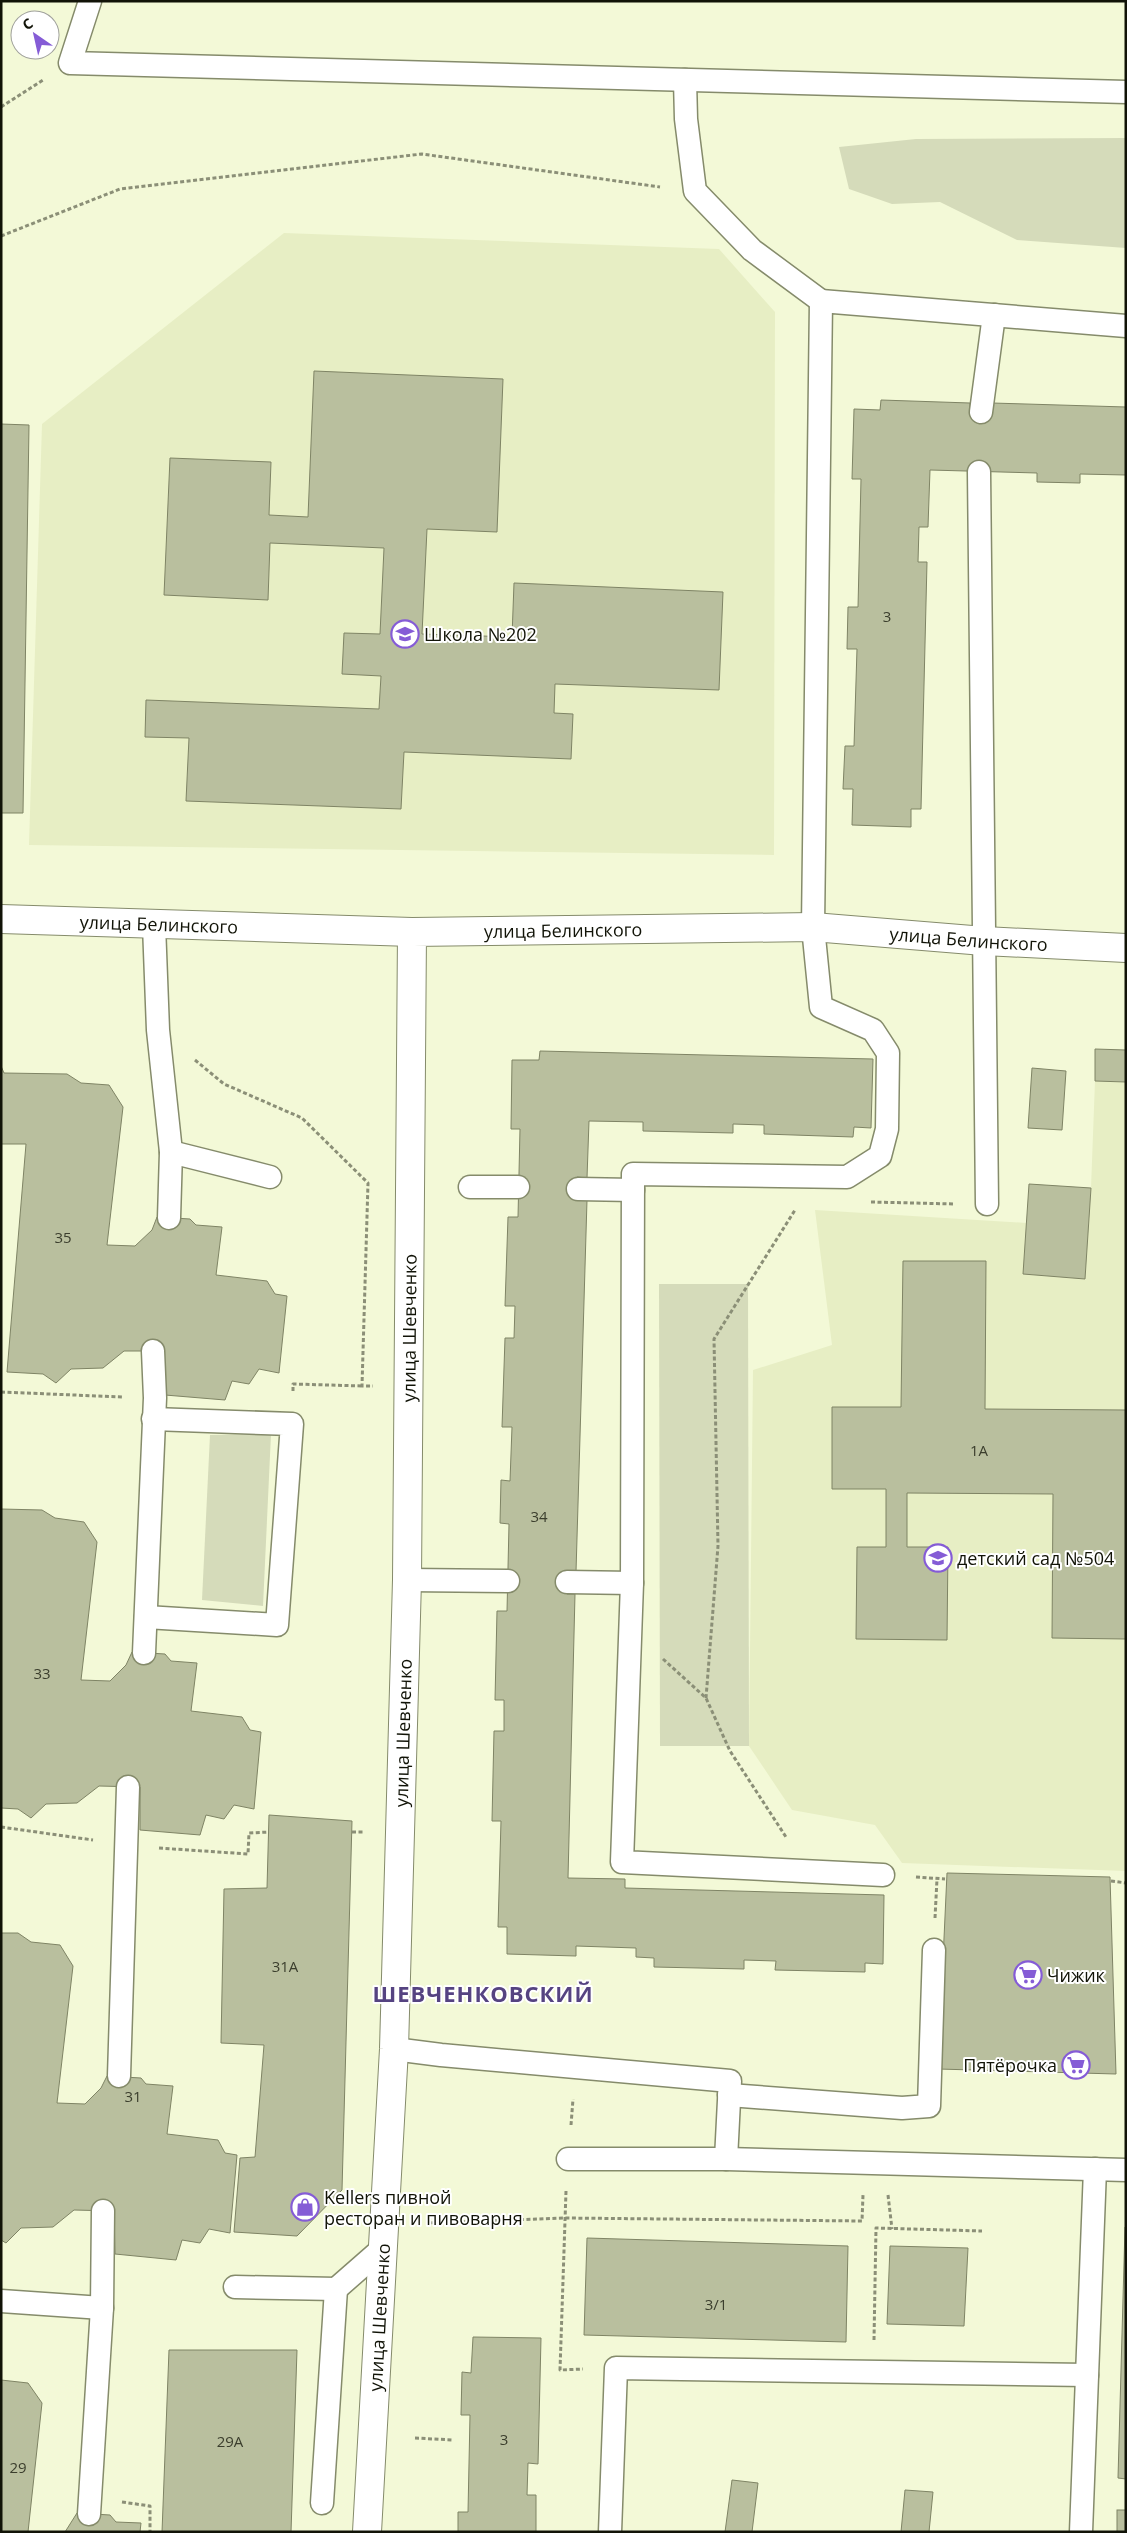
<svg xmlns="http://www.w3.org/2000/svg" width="1127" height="2533" font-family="'Open Sans',sans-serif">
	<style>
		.built { fill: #e7eec4 }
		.green { fill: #d5dbba }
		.building { fill: #b9bf9e; stroke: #7f8465 }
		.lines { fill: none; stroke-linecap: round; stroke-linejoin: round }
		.lane-casing { stroke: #858b6b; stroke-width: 25 }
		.street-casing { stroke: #858b6b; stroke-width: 30 }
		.secondary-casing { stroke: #858b6b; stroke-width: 30 }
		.path { stroke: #8b8f77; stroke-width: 3; stroke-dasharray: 4 2.5; stroke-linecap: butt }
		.lane { stroke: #fff; stroke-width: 22 }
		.street { stroke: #fff; stroke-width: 28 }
		.secondary { stroke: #fff; stroke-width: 28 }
		.labels { text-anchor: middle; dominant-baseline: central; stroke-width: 4; stroke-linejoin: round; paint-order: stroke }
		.number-label { font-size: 15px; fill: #3b3e2d }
		.poi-label { font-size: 18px; fill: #111307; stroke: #fff; text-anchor: start }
		.street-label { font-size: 18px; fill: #111307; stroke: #fff }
		.district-label { font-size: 22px; font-weight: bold; letter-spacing: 1px; fill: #554381; stroke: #fff }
	</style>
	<rect width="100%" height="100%" fill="#f3f9d7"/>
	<!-- built -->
	<g class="built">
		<path d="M284,233l435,16 56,63 -1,543 -745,-10 13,-421z"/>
		<path d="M1095,1081l31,1v789l-224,-8 -27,-38 -83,-15 -43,-64 4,-376 79,-25 -17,-135 212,13 2,-39 62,4z"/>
	</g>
	<!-- green -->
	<g class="green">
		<path d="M1126,138v110l-109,-8 -77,-38 -48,2 -43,-15 -10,-42 77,-8z"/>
		<path d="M659,1284h89l1,462h-89z"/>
		<path d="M271,1434l-8,172 -61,-6 8,-165z"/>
	</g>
	<!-- building -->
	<g class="building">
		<path d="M314,371l189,8 -6,153 -70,-3 -5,105 90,3 2,-54 209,9 -4,98 -164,-6 -1,29 19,1 -2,45 -167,-7 -3,57 -215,-8 3,-63 -44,-1 1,-37 233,9 2,-33 -39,-2 2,-41 36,1 4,-86 -114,-5 -2,57 -104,-5 6,-137 101,4 -2,53 39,2z"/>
		<path d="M881,400l89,3v9h11l11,-9 134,4v68l-46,-1v9l-43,-1v-9l-107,-3 -2,57h-9l-1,35h9l-6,247h-10v18l-59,-2 1,-36h-10l2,-43h9l3,-97h-10l1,-42h10l3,-128h-9l2,-70 26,1z"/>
		<path d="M1,424l28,1 -6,388h-22z"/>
		<path d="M1095,1049l31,1v32l-31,-1z"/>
		<path d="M540,1051l333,8 -2,69 -17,-1 -1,10 -89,-3v-9l-31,-1v9l-90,-2v-9l-54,-1 -2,57 -10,-1 1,12 9,11 -11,372 -9,-1v23h8l-7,284 57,1v9l259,7 -1,69 -18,-1v9l-90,-2 1,-9 -32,-1v9l-90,-2v-9l-18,-1v-9l-60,-2v10l-69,-2v-27h-9l3,-106h-9l2,-90h10v-31h-9l2,-89h10l2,-87 -9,-1 1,-43 9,1 2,-54h-10l3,-89h9l1,-32h-10l3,-89h10l2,-88h-9l1,-69h27z"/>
		<path d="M1,1066l3,7 63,1 14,9 28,2 14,22 -16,138 28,1 17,-16 5,-13 33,2 6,6 26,2 -6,48 51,6 8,13 12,2 -8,77 -20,-4 -10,15 -17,-3 -7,19 -60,-5 -12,-44h-29l-21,17 -32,1 -15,14 -13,-9 -36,-2 19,-228h-25z"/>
		<path d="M1032,1068l34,3 -4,59 -34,-2z"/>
		<path d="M1029,1184l62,4 -6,91 -62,-5z"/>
		<path d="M903,1261h83l-1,148 141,1v229l-74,-1 1,-144 -146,-1v54h41l-1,93 -91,-1 1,-92h29v-58h-54v-82h69z"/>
		<path d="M1,1509l41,1 13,8 29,4 13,20 -16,138 29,1 16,-16 6,-13 33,2 6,7 26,2 -6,48 51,6 8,13 11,2 -7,77 -20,-4 -10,14 -18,-4 -6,20 -60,-5v-43l-41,-1 -22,17 -31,1 -15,14 -13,-9 -17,-1z"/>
		<path d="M269,1815l83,6 -10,369 -45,46 -63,-4 6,-74 15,-1 9,-112 -43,-2 3,-154 43,-1z"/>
		<path d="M947,1873l163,4 6,197 -178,-5z"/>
		<path d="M1,1933h17l13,9 29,3 13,21 -16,137 28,1 16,-16 6,-12 34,2 5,6 27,2 -6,48 51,6 7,13 12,2 -7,78 -21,-4 -9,14 -18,-3 -6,20 -61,-6 -1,-43 -40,-1 -21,17 -32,1 -15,15 -5,-3z"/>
		<path d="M1125,2227h1v252l-8,-1z"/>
		<path d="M587,2238l261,8 -2,96 -262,-7z"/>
		<path d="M890,2246l78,2 -4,78 -77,-2z"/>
		<path d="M473,2337l68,1 -3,126 -10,-1 -1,32h9v37h-78v-20h10l2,-97h-9l1,-43 9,1z"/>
		<path d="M169,2350h128l-6,182h-129z"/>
		<path d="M1,2380l27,3 14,20 -14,129h-27z"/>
		<path d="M732,2480l26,3 -6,49h-27z"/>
		<path d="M905,2490l28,2 -4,40h-28z"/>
		<rect x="1117" y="2510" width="9" height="22"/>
		<path d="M77,2513l33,2 6,7 25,1 -1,9h-75z"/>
	</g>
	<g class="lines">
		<!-- lane casing -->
		<g class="lane-casing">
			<g id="lane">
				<path d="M90,1l-20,62 1056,29"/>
				<path d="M685,80l1,39 9,72 57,59 69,51"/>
				<path d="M981,412l13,-97"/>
				<path d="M979,472l8,732"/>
				<path d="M154,925l4,105 13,122 -2,66"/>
				<path d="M171,1152l99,25"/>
				<path d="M470,1187h48"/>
				<path d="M578,1189l55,1"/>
				<path d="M407,1580l101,1"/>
				<path d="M567,1582l65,1"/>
				<path d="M146,1617l131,8 15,-201 -139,-5"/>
				<path d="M144,1653l11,-255 -2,-47"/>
				<path d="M883,1875l-261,-13 10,-279 1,-409 214,3 33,-21 7,-27 1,-76 -15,-23 -52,-23 -8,-80 8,-626 305,25"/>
				<path d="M394,2049l47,6 289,26 -4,78"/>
				<path d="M119,2076l9,-289"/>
				<path d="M729,2095l173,13 27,-2 5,-156"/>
				<path d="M568,2159h158l400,11"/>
				<path d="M235,2287l101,2 48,-42"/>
				<path d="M1,2301l101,7"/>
				<path d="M322,2503l14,-214"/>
				<path d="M89,2514l13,-206 1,-97"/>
				<path d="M610,2532l6,-164 471,7"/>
				<path d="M1081,2532l14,-363"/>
			</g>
		</g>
		<!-- street casing -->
		<g class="street-casing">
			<g id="street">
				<path id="s1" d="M1,919l411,13"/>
			</g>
		</g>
		<!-- secondary casing -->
		<g class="secondary-casing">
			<g id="secondary">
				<path id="s2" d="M367,2532l27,-483 13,-469 5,-648 401,-5 171,14 142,7"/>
			</g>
		</g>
		<!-- path -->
		<g class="path">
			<path d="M1,107l42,-27"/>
			<path d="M1,236l119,-47 302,-35 238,33"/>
			<path d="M195,1060l29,24 78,34 66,65 -6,203h11"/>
			<path d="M871,1202l84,2"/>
			<path d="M293,1391v-7l69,2"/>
			<path d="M1,1392l121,5"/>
			<path d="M663,1659l43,39 24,53 56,86"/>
			<path d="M706,1698l12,-152 -4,-207 81,-129"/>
			<path d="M1,1827l92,13"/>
			<path d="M352,1832h12"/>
			<path d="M159,1848l89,6 1,-21 20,-1"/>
			<path d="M916,1877l29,2"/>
			<path d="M1111,1881l15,2"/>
			<path d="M935,1918l2,-39"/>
			<path d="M571,2125l2,-26"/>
			<path d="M566,2191l-6,179 23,-1"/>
			<path d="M888,2195l4,34"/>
			<path d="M429,2223l136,-5 297,3 1,-26"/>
			<path d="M874,2340l2,-112 106,3"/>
			<path d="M415,2438l38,2"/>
			<path d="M122,2502l28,4v26"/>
		</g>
		<!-- lane -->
		<use href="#lane" class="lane"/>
		<!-- street -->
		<use href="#street" class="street"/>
		<!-- secondary -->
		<use href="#secondary" class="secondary"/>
	</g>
	<!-- icons -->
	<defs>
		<g id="school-ring" transform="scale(1.4375)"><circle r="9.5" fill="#fff" stroke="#855cd6" stroke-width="1.5"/><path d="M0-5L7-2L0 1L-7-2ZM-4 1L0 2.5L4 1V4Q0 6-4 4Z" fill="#855cd6"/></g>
		<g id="supermarket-ring" transform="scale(1.4375)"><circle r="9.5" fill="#fff" stroke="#855cd6" stroke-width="1.5"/><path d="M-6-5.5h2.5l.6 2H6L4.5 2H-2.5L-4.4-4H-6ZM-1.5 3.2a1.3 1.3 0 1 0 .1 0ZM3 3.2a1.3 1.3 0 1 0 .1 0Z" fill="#855cd6"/></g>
		<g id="shop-ring" transform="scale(1.4375)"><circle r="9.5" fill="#fff" stroke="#855cd6" stroke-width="1.5"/><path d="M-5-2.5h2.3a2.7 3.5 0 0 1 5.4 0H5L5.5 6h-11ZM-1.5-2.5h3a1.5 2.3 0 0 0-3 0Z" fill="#855cd6"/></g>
	</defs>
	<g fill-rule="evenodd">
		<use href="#school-ring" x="405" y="634"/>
		<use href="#school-ring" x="938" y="1558"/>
		<use href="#supermarket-ring" x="1028" y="1975"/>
		<use href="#supermarket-ring" x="1076" y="2065"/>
		<use href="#shop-ring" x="305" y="2207"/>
	</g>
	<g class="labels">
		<!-- number labels -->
		<g class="number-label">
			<text x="887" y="616">3</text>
			<text x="63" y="1237">35</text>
			<text x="979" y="1450">1А</text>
			<text x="539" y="1516">34</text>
			<text x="42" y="1673">33</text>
			<text x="285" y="1966">31А</text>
			<text x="133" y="2096">31</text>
			<text x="716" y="2304">3/1</text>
			<text x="504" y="2439">3</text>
			<text x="230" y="2441">29А</text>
			<text x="18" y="2467">29</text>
		</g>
		<!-- poi labels -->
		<g class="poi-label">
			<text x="424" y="634">Школа №202</text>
			<text x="957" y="1558">детский сад №504</text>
			<text x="1047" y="1975">Чижик</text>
			<text x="1057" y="2065" text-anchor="end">Пятёрочка</text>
			<text x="324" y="2197">Kellers пивной<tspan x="324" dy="21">ресторан и пивоварня</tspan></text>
		</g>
		<!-- street labels -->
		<g class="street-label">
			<text stroke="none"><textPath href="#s1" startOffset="158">улица Белинского</textPath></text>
			<text stroke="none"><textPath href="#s2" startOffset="1752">улица Белинского</textPath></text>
			<text stroke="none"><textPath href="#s2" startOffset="2158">улица Белинского</textPath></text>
			<text stroke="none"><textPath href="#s2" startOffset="1205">улица Шевченко</textPath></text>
			<text stroke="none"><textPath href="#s2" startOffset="800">улица Шевченко</textPath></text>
			<text stroke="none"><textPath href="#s2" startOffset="215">улица Шевченко</textPath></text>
		</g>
		<!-- district labels -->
		<g class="district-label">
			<text x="483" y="1993">ШЕВЧЕНКОВСКИЙ</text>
		</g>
	</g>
	<!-- border -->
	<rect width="1127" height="2533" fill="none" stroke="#111307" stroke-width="5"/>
	<!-- north arrow -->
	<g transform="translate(35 35) rotate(326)"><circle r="24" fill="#ffffff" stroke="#a0a19c"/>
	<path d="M0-4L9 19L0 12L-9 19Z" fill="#855cd6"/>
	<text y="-8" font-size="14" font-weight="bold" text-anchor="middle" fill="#111307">С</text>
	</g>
</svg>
